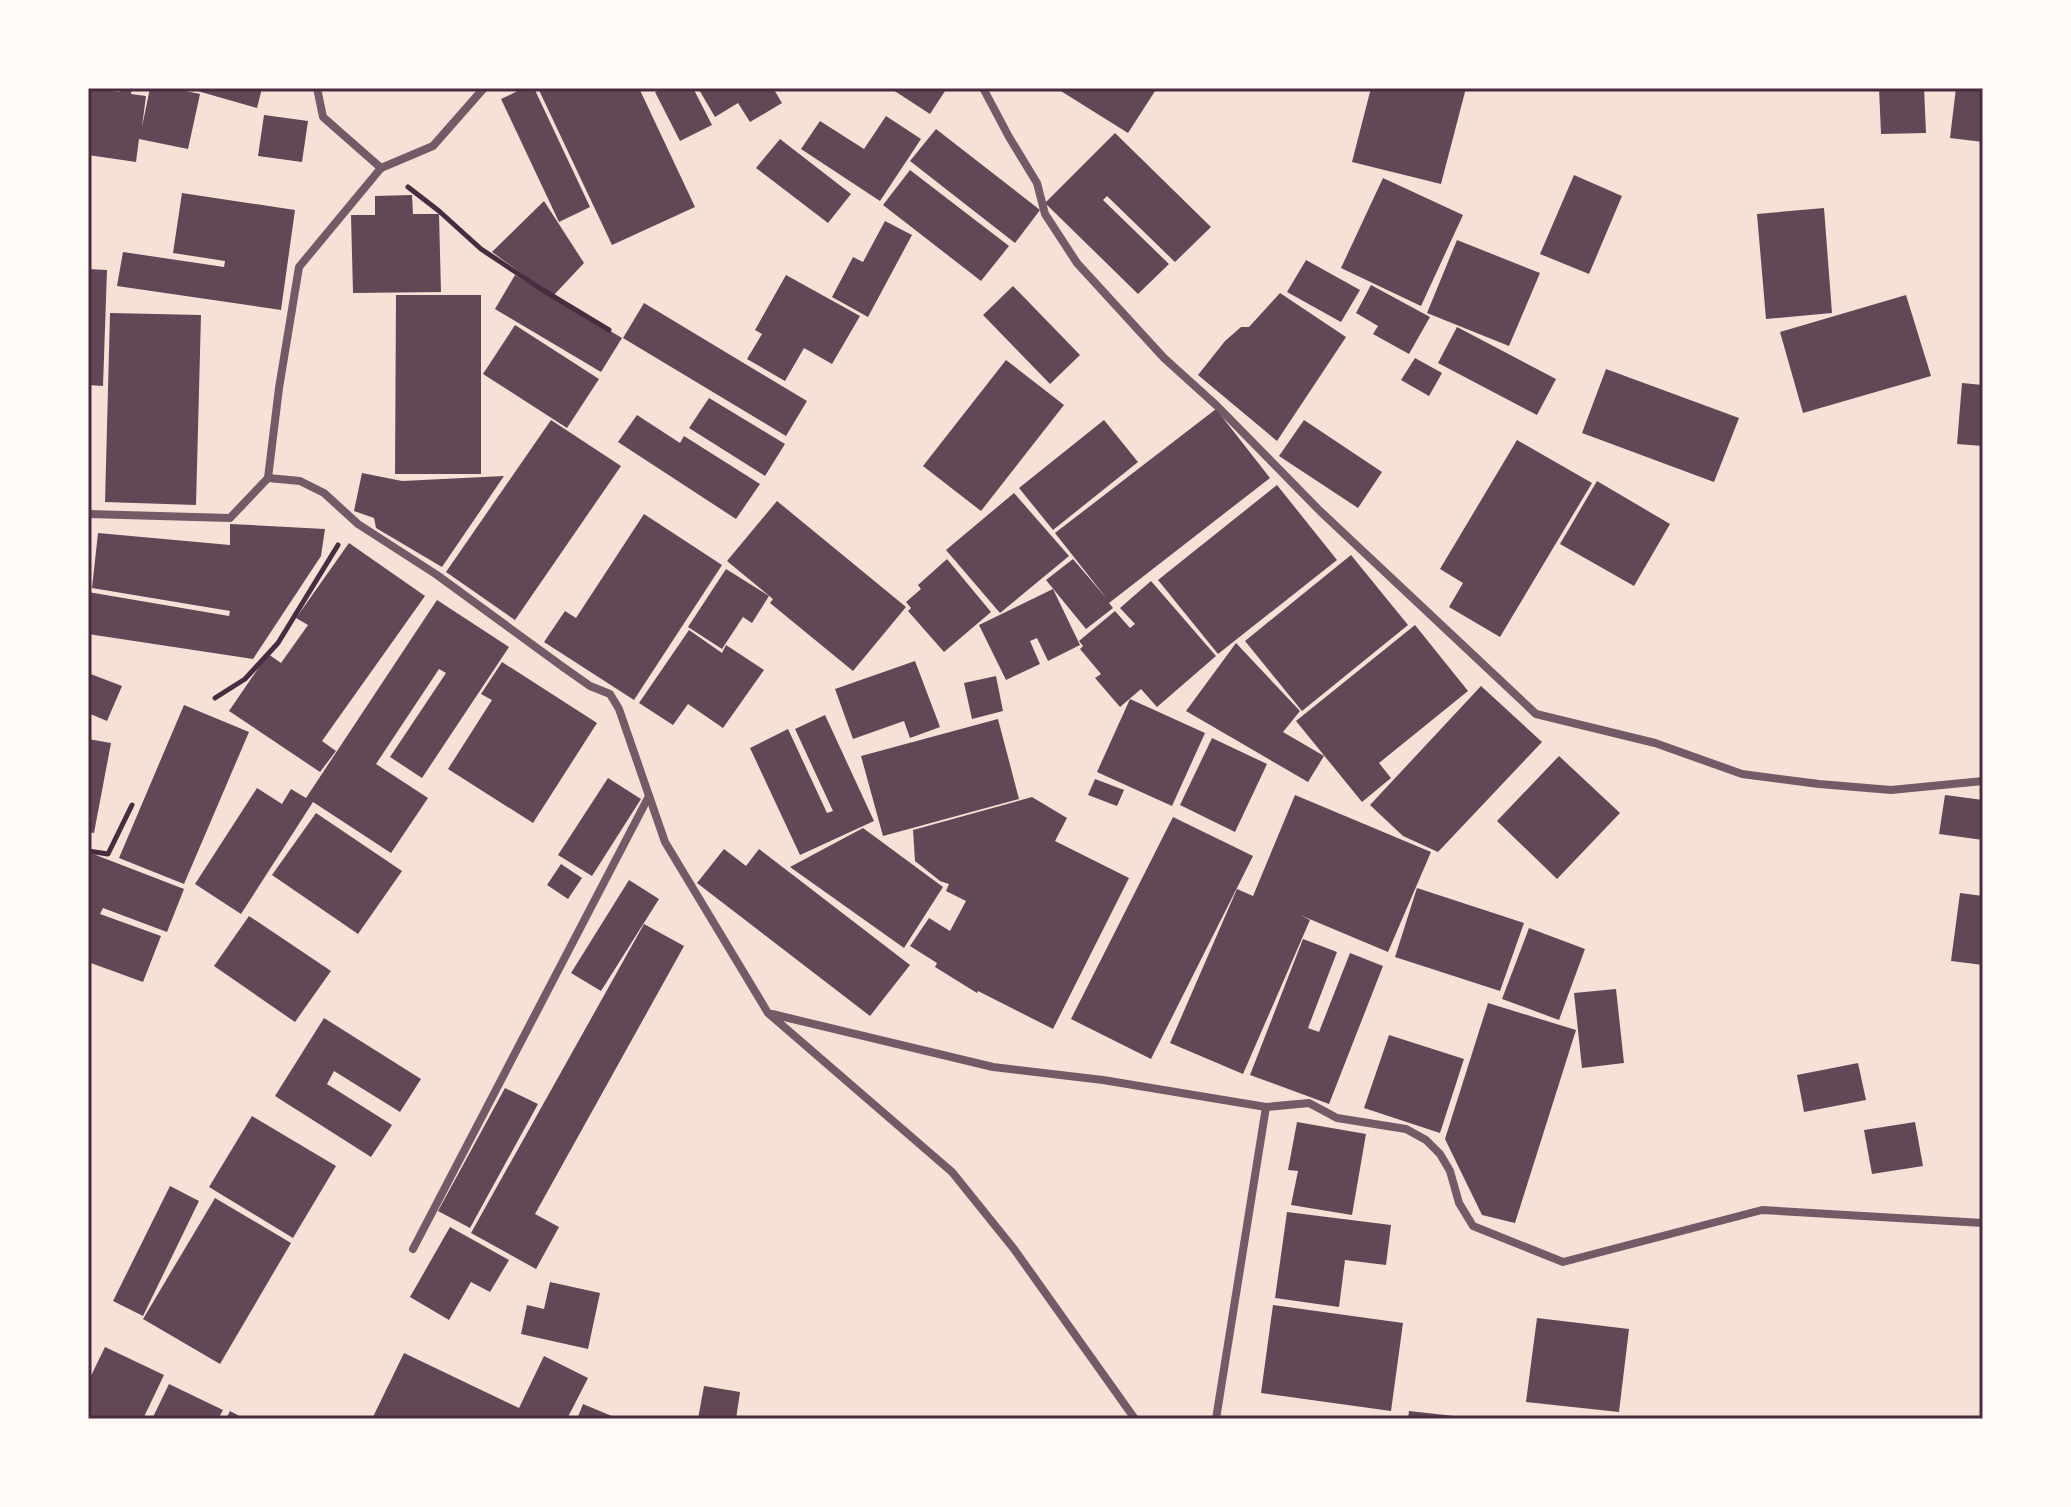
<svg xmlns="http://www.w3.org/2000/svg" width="2071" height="1507" font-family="'Alegreya Sans',sans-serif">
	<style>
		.building { fill: #644757 }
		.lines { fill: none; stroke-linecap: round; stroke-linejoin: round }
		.path { stroke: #4a2c40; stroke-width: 5 }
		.minor { stroke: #755966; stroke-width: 8 }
		.neatline { fill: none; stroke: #4a2c40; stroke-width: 3 }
	</style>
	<rect width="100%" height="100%" fill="#f7e1d7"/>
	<!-- building -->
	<g class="building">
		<path d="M88,88l33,4 -10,-4h21l-1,6 15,2 -4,31 8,-39h22l28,6 -12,55 -49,-10 -3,23 -48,-7z"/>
		<path d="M187,88h75l-5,20z"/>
		<path d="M524,88h10l56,119 -31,15 -58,-123z"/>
		<path d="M538,88h101l56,119 -83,38z"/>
		<path d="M664,88h29l19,37 -32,16 -25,-49z"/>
		<path d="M698,88h75l9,15 -32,19 -12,-19 -23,14z"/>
		<path d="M890,88h57l-17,26z"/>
		<path d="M1056,88h101l-29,45z"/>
		<path d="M1371,88h95l-25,96 -89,-22z"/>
		<path d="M1879,88h45l2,45 -45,1z"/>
		<path d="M1956,88h27v54l-33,-4z"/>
		<path d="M264,115l44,6 -6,41 -44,-6z"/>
		<path d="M886,116l35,23 -41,62 -79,-52 19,-28 44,28z"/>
		<path d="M936,129l104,81 -25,33 -105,-82z"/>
		<path d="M1115,133l96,94 -36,35 -68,-66 -4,4 66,64 -31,30 -93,-91z"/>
		<path d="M780,139l71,55 -23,29 -72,-55z"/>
		<path d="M910,170l99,76 -28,35 -98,-76z"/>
		<path d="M1574,175l48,21 -33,78 -49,-20z"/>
		<path d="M1383,178l80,37 -42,91 -80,-38z"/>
		<path d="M182,193l113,17 -14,100 -164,-24 6,-34 101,15 1,-6 -52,-8z"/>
		<path d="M412,195l1,19h26l2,78 -88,1 -2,-78h24v-19z"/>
		<path d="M544,201l40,62 -31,33 -61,-44z"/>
		<path d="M1824,208l8,105 -66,6 -9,-105z"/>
		<path d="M885,221l27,14 -44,82 -36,-20 21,-40 10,5z"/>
		<path d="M1457,240l83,33 -31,73 -82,-33z"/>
		<path d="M1306,260l54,30 -19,32 -54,-30z"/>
		<path d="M88,269l19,1 -4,116 -15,-1z"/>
		<path d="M515,275l107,63 -21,34 -106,-63z"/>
		<path d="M786,275l74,41 -28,48 -28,-16 -19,33 -38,-22 15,-25 -7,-4z"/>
		<path d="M1371,285l59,32 -21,37 -36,-20 5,-8 -22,-13z"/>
		<path d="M1013,286l67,69 -30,29 -67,-69z"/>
		<path d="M1280,293l66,44 -69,104 -79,-66 27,-34 16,-14h8z"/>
		<path d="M396,295h85v179h-86z"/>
		<path d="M1906,295l25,81 -128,37 -23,-81z"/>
		<path d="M644,303l163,98 -21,35 -163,-98z"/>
		<path d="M110,313l91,2 -5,190 -91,-3z"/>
		<path d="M515,325l84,54 -32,49 -84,-54z"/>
		<path d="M1457,327l99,52 -19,36 -99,-52z"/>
		<path d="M1415,358l27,15 -13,23 -28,-16z"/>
		<path d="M1006,360l58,45 -83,106 -58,-45z"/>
		<path d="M1606,369l133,49 -25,64 -132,-49z"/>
		<path d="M1962,383l21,2v61l-26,-2z"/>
		<path d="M709,398l76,46 -20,32 -76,-48z"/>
		<path d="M1216,409l54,69 -161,125 4,5 -27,21 -40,-49 27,-21 34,40 -52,-66z"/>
		<path d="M637,415l43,28 4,-7 76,48 -24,35 -118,-77z"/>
		<path d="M551,420l70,46 -106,154 -69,-48z"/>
		<path d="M1104,420l34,42 -85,68 -34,-42z"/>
		<path d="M1304,420l78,52 -24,36 -79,-52z"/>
		<path d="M1517,440l75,43 -92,154 -51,-30 14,-24 -23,-14z"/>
		<path d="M362,473l40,8 102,-5 -62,91 -66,-39 -2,-10 -20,-7z"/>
		<path d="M1597,481l73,43 -36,62 -74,-42z"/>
		<path d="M1277,485l60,75 -119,94 -60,-74z"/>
		<path d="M1014,493l55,63 -69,57 -54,-63z"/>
		<path d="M777,501l129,106 -53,64 -83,-68 3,-4 -46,-38z"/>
		<path d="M644,514l78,51 -88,135 -90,-58 21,-31 11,7z"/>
		<path d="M230,524l95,5 -4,27 -68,103 -165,-25v-42l141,24 1,-5 -138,-23 6,-55 132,12z"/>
		<path d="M349,543l76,53 -103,145 14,10 -16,21 -91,-61 39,-57 13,9 27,-38 -12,-7z"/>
		<path d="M1351,555l57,70 -106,86 -57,-70z"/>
		<path d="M947,559l44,53 -47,40 -36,-41 3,-3 -5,-6 15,-13 -3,-4z"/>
		<path d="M726,569l43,27 -17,27 -9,-6 -21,32 -34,-22z"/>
		<path d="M1151,581l65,75 -59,51 -16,-18 -21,18 -25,-29 6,-4 -21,-25 3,-3 -4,-5 36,-30 15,17 5,-4 -15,-16z"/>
		<path d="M1053,589l27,56 -32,16 -11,-23 -7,3 10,23 -34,16 -27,-55z"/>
		<path d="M437,600l72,47 -87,131 -32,-21 56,-84 -7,-4 -63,95 52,34 -37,55 -78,-51 -72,112 -46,-30 62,-96 25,16 9,-15 15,9z"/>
		<path d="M1415,625l53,66 -89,72 12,15 -29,24 -66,-81z"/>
		<path d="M689,630l33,23 4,-8 38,25 -41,58 -35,-24 -15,21 -34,-22z"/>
		<path d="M1236,643l64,68 -17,21 41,24 -16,26 -122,-71z"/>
		<path d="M915,661l25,66 -30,11 -6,-17 -51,18 -18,-50z"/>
		<path d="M502,662l95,61 -64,100 -85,-54 44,-69 -11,-6z"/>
		<path d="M88,673l34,13 -15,35 -19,-8z"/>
		<path d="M996,676l7,35 -31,8 -8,-36z"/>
		<path d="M1481,686l61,56 -104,110 -35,-16 -33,-31z"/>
		<path d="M1130,699l75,34 -33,73 -75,-34z"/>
		<path d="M184,705l65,27 -65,152 -65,-26z"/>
		<path d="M825,715l49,106 -74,34 -50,-107 38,-19 39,84 6,-2 -38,-82z"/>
		<path d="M998,719l21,80 -136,37 -22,-80z"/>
		<path d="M1212,738l55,26 -32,68 -55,-27z"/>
		<path d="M88,739l23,4 -17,90 -6,-1z"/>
		<path d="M1559,756l61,57 -63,66 -60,-58z"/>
		<path d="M608,778l33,21 -49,77 -34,-21z"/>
		<path d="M1095,779l29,11 -7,16 -29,-11z"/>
		<path d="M1295,795l136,57 -43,100 -88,-37 10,5 -67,154 -73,-31 67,-154 16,7z"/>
		<path d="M1945,795l38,5v40l-44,-6z"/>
		<path d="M1032,797l35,21 -12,23 74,37 -76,151 -75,-38 -1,2 -42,-26 2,-4 -27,-17 19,-28 21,13 16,-30 -20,-10 3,-7 -9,-3 -25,-20 -2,-31z"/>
		<path d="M316,813l86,58 -44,63 -86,-59z"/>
		<path d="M1173,817l80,39 -102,203 -80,-40z"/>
		<path d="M863,828l80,59 -39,61 -114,-81z"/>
		<path d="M724,849l22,17 13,-17 151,116 -40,51 -173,-133z"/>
		<path d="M88,852l96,37 -17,43 -64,-24 -3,6 61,22 -18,46 -55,-20z"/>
		<path d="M561,864l21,14 -14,21 -21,-14z"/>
		<path d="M629,880l30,19 -58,92 -30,-18z"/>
		<path d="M1417,888l107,35 -24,68 -105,-34z"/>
		<path d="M1960,893l23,3v69l-32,-4z"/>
		<path d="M249,916l82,55 -36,51 -81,-56z"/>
		<path d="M644,924l40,22 -149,268 24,13 -23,42 -65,-36z"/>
		<path d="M1529,928l56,21 -26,71 -57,-21z"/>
		<path d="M1303,939l34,13 -29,76 11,4 31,-79 33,13 -54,138 -79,-29z"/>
		<path d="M1616,989l8,74 -42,5 -8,-75z"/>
		<path d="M1488,1003l88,27 -61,193 -33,-8 -37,-76z"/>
		<path d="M324,1018l97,61 -21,33 -66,-41 -7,13 65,41 -21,32 -96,-61z"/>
		<path d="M1389,1035l75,24 -24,74 -76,-25z"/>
		<path d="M1858,1063l8,37 -62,12 -7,-37z"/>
		<path d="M505,1088l33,16 -68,124 -32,-17z"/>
		<path d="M252,1116l84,50 -43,72 -84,-51z"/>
		<path d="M1297,1122l69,12 -14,81 -61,-10 7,-34 -10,-1z"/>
		<path d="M1915,1122l8,44 -51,8 -8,-44z"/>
		<path d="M170,1186l29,15 -56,115 -30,-15z"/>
		<path d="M215,1198l76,45 -71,121 -77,-45z"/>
		<path d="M1287,1212l104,13 -5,40 -41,-5 -6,47 -64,-9z"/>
		<path d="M450,1227l59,33 -19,32 -19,-10 -22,38 -39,-23z"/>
		<path d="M550,1282l50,11 -12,56 -67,-15 6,-29 17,4z"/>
		<path d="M1273,1305l130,18 -12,88 -130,-18z"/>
		<path d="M1537,1318l92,11 -10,83 -93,-10z"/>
		<path d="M105,1347l59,28 -21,44h-55v-37z"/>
		<path d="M404,1353l115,55 25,-52 44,22 -21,41h-195z"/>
		<path d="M169,1384l54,26 -5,9h-66z"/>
		<path d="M704,1386l36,6 -4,27h-38z"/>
		<path d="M583,1404l36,15h-42z"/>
		<path d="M230,1411l15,8h-19z"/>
		<path d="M1409,1411l45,5 -1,3h-45z"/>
	</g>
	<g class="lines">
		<!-- path -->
		<g class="path">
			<path d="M408,187l31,24 42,38 60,40 68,41"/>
			<path d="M215,698l30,-19 33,-36 60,-98"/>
			<path d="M88,851l20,3 24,-49"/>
		</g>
		<!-- minor -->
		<g class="minor">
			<path d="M317,88l6,29 58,51"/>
			<path d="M983,88l26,49 28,46 8,31 32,49 87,95 52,47 104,106 216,203 119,29 87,31 77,10 72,6 92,-9"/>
			<path d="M268,478l11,-90 20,-121 82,-99 52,-22 51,-58"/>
			<path d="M88,514l142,4 38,-40 32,3 24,12 34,31 79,51 126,92 27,19 20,8 9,15 46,133 103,171 184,159 62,77 121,170"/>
			<path d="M772,1014l221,53 110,13 163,27 43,-4 28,15 69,11 20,11 14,14 10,17 9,32 14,23 90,36 199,-52 221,13"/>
			<path d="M413,1249l236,-453"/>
			<path d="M1216,1419l50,-312"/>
		</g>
	</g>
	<!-- border -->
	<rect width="2071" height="1507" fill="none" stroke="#fffaf5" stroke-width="180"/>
	<rect x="90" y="90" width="1891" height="1327" class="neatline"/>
</svg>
